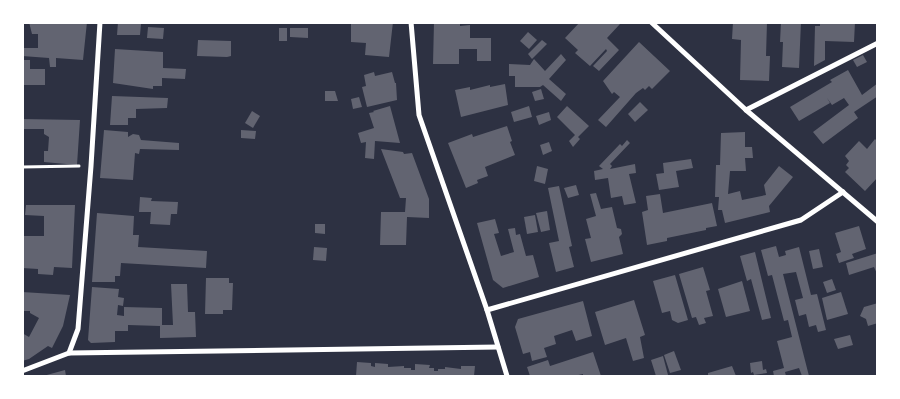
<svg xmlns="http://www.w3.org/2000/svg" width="900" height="399" font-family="Spectral,serif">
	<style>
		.building { fill: #626471 }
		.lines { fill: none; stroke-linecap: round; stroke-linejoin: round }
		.path { stroke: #fff; stroke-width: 3 }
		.minor { stroke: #fff; stroke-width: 5 }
	</style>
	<rect width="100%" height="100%" fill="#2d3142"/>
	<!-- building -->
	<g class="building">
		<path d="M29,22h58l-4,38 -27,-2v9h-6l-1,-9 -27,-2v-8h16v-14h-6z"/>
		<path d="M118,22h27v2h-4l-1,11h-23z"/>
		<path d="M351,22h42l-4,35 -24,-2 1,-12 -15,-1z"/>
		<path d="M434,22h26v4l10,-1v13h21v23h-14v-12h-18v15h-26z"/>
		<path d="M580,22h39l1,2 -13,14 12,12 -20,21 -6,-5 14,-15 -1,-2 -16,17 -15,-13 3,-3 -13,-12z"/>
		<path d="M733,22h34l-1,34h4l-1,25 -29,-1 1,-40 -9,-1z"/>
		<path d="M781,22h20l-2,46 -17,-1 1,-25h-3z"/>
		<path d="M820,22h35l-1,20 -29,-1v19l-11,6 1,-40h5z"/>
		<path d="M148,27l16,1 -1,11 -16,-1z"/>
		<rect x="279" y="28" width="8" height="13"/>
		<path d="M290,28h18v10l-18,-1z"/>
		<path d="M528,32l9,8 -8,9 -9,-8z"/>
		<path d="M198,40l33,1v15l-4,1 -30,-1z"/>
		<path d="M542,40l5,4 -15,15 -4,-5z"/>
		<path d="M639,42l31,29 -18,18 -3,-3 -4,4 -2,-2 -7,5 -30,34 -8,-7 22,-23 -6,-5 -2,2 -9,-13z"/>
		<path d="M115,49l48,3v16l23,1 -1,10 -23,-1v8h-9v3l-40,-6z"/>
		<path d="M561,54l5,6 -17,19 17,15 -5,7 -18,-16 -3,2h-25v-11h-6v-12l21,1 4,-6 11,12z"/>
		<path d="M863,55l4,7 -10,5 -4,-7z"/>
		<path d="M22,60h8v9h15v16h-23z"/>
		<path d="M848,70l14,25 16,-12v13l-24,16 4,6 -35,26 -10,-12 36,-27 -5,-7 -12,7 -5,-7 3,5 -31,18 -9,-14 42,-25 -2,-2z"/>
		<path d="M374,72l1,4 17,-4 3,11h1l1,17 -30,7 -5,-20 4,-1 -2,-11z"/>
		<path d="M505,84l3,21 -47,12 -6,-27 15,-3v3l20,-5v2z"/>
		<path d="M541,89l3,10 -9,2 -3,-9z"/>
		<path d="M325,91h10l3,10h-13z"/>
		<path d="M112,96l56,2 -1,10 -31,1v9h-8v7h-18z"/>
		<path d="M359,97l3,10 -9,2 -2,-10z"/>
		<path d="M640,102l8,8 -13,12 -7,-8z"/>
		<path d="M390,106l10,37 -25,-2 -1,18 -9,-1 1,-16 -5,1 -3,-10 16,-5 -5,-15 5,-1 -1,-1z"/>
		<path d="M529,106l3,11 -18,5 -3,-10z"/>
		<path d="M567,106l22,20 -11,11 2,2 -7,8 -4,-6 6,-6 -18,-18z"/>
		<path d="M252,111l8,5 -7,12 -8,-5z"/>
		<path d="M549,112l2,8 -12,5 -3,-9z"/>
		<path d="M22,119l58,1 -3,45 -33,-3v-11h4l1,-14 -5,-3v-5h-22z"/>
		<path d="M507,126l5,15 -2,1 5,13 -30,12 3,9 -11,4 1,3 -12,5 -18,-45 24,-9 1,3z"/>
		<path d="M104,130l24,2v5l5,-3 6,1 2,5 38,3v7l-39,-1 -1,5 -4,-1 -2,27 -33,-2z"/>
		<path d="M241,130l15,1 -1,8 -14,-1z"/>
		<path d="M745,132v15h7l1,11h-8l1,13h-16l-2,23 12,-3 2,9 24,-5 -2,-10 15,-19 14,11 -24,29 1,6 -45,11 -3,-13h-4l1,-13h-4l1,-32h4l1,-32z"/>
		<path d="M875,139l3,3v35l-13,14 -20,-19 4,-4 -3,-3 3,-4 -4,-5 14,-15 8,8z"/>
		<path d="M627,140l3,3 -20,21 2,2 -2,3 25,-5 1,9 -7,1 7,29 -12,2 -2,-9 -11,2 -3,-20 -13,2 -1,-9 9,-2 -4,-3 21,-22 2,2z"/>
		<path d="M549,142l3,9 -9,4 -3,-10z"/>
		<path d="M381,149l22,3 1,2 8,-1 17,46v19l-22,-1 -1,28h-26l1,-33h24l1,-14h-6z"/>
		<path d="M691,159l2,9 -17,3 3,16 -20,3 -3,-16 8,-1 -1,-10z"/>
		<path d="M537,166l11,3 -3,15 -11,-3z"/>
		<path d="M576,185l3,10 -11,3 -4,-10z"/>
		<path d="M559,186l13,60 -3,1 5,20 -18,5 -7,-29 10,-2 -11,-53z"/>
		<path d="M596,193l5,16 11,-2 5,21 4,1 1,5 -3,3 4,17 -32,8 -6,-23 6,-1 -5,-19 10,-3 -6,-22z"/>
		<path d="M660,194l3,19 49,-10 5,23 -11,2v2l-39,8v3l-20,4 -5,-33 6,-2 -2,-14z"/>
		<path d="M140,197l12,1 -1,3 27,1 -1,12h-6l-1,11 -20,-1 1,-12h-12z"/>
		<path d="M26,205h49l-3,63 -18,-1 -1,8 -15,-1v-5l-16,-1v-32h22v-20l-19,-1z"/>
		<path d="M547,211l3,19 -9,2 -5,-19z"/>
		<path d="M97,213l37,3 -1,19h6l-1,12 69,4 -1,17 -85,-5 -1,13h-5v6h-23z"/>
		<path d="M535,215l3,17 -11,2 -3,-17z"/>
		<path d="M495,219l4,14 -5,1 7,22 13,-4 -6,-23 7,-1 1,7 4,-1 6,22 7,-1 6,22 -36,11 -10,-8 -16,-57z"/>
		<path d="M315,224h10v10l-10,-1z"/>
		<path d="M859,226l7,23 -14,5 2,4 -15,5 -3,-9 5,-2 -6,-19z"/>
		<path d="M776,246l3,11 7,-2 -1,-4 14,-4 12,48 6,-1 9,36 -8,2 -2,-7 -7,2 -3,-13 -7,2 -4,-16 8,-2 -7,-26 -13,2 26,102h-7l-3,-8 -14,4 1,4h-12l-1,-5 11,-3 -7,-27 15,-4 -4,-17 -4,1 -12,-46 -4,1 -7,-26z"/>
		<path d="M314,247l13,1 -1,13 -13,-1z"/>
		<path d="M819,249l4,18 -10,2 -4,-18z"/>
		<path d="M755,252l16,66 -9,2 -11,-41 -4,2 -7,-25z"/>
		<path d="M878,253v23l-4,-9 -25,8 -3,-12z"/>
		<path d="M703,267l7,23 -4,1 7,25 -9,2 2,5 -7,2 -3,-8 -4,1 -13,-44z"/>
		<path d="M675,275l13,45 -10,3 -6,-3 -2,-9 -8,2 -9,-32z"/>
		<path d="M206,278h23v5h4l-1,27h-9v4h-18z"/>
		<path d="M832,279l4,11 -9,3 -4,-11z"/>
		<path d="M742,281l8,30 -24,6 -8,-28z"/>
		<path d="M171,284h16l1,28h7l1,25 -36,1v-12l-32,-1v6h-13v11l-24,1 -3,-3 4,-53 27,2 -1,8 6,1 -1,8 -5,-1 -1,10 7,1v-9l38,1v17h11z"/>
		<path d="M22,292l48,3 -7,31 -11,22 -4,-2 -19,13 -7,2v-28l7,4 10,-19 -9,-5v-2h-7z"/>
		<path d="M841,292l7,22 -21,6 -5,-22z"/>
		<path d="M634,300l11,35 -5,2 4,21 -11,3 -7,-23 -21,7 -10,-33z"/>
		<path d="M583,301l9,35 -16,5 -4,-11 -18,6 2,8 -12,4 3,9 -15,4 -2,-9 -7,2 -8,-27 3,-8z"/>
		<path d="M878,303v20l-10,3 -2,-7 -6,-3 4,-9z"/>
		<path d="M850,335l3,10 -15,4 -4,-10z"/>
		<path d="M674,351l7,19 -11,3 -6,-18z"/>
		<path d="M593,352l8,24h-18v-2l-9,2h-44l-3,-9 21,-7 2,6z"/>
		<path d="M663,356l5,19 -12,1 -5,-16z"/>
		<path d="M762,361l1,9 3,-1 1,4 -13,2 -1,-3 -2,1 -1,-10z"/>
		<path d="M357,362l14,1v3l4,1v-4l13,1v3l16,-1v2h7v2h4v-6l15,1 -1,3h5v3h4v-2h7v-2l16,2v-3h14l-1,10h-118z"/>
		<path d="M732,366l4,10h-28v-3z"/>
		<path d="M65,370l1,6h-23z"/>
	</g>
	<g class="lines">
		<!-- path -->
		<path class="path" d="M22,167l57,-1"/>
		<!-- minor -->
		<g class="minor">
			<path d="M411,22l8,93 68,195 20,66"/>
			<path d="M651,22l95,88 132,112"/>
			<path d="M746,110l132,-67"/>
			<path d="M487,310l314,-90 42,-28"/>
			<path d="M69,353l9,-24 13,-163 9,-144"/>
			<path d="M22,371l47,-18 429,-6"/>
		</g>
	</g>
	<!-- border -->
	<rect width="900" height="399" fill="none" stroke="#ffffff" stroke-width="48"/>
</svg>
